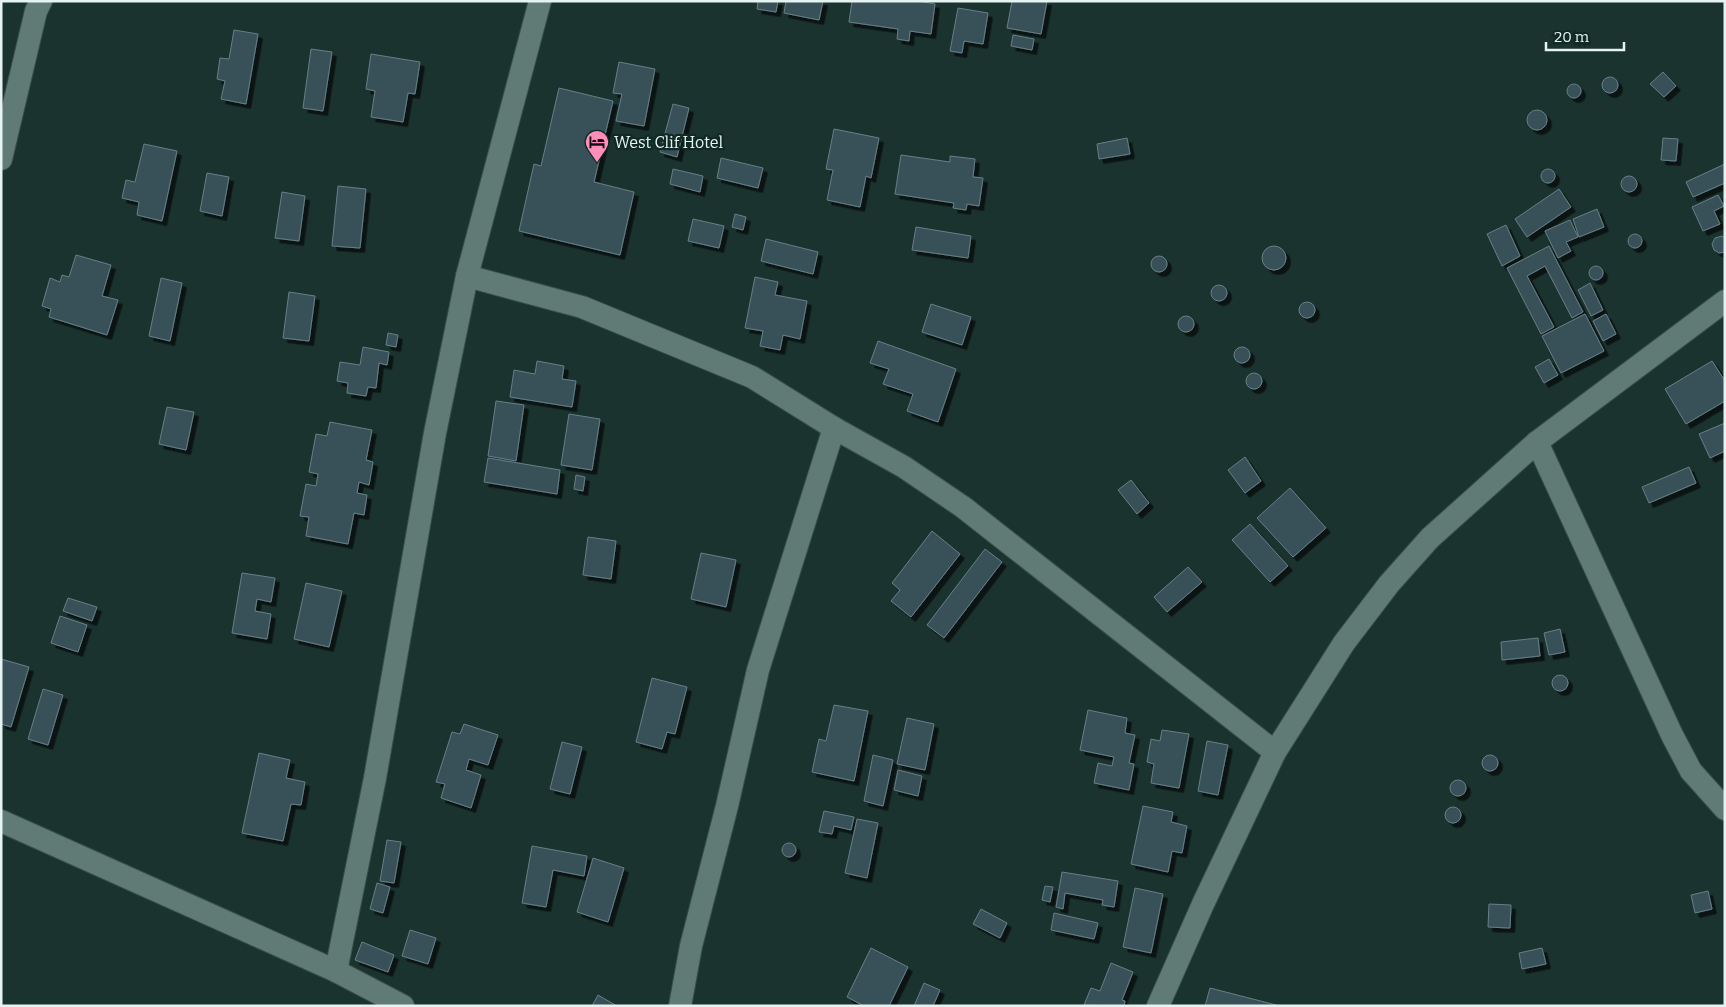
<svg xmlns="http://www.w3.org/2000/svg" width="1726" height="1007" font-family="Bitter,serif">
	<style>
		.building { fill: #395158; stroke: #667f87; filter: url(#shadow) }
		.lines { fill: none; stroke-linecap: round; stroke-linejoin: round }
		.minor-casing { stroke: #394f4b; stroke-width: 24 }
		.minor { stroke: #607b76; stroke-width: 22 }
		.labels { text-anchor: middle; dominant-baseline: central; stroke-width: 4.5; stroke-linejoin: round; paint-order: stroke }
		.poi-label { font-size: 16px; fill: #e5f4f1; stroke: #102925; text-anchor: start }
	</style>
	<defs>
		<filter id="shadow"><feDropShadow dx="4.5" dy="4.5" stdDeviation="0" flood-color="#0009"/></filter>
	</defs>
	<rect width="100%" height="100%" fill="#1b332f"/>
	<!-- building -->
	<g class="building">
		<path d="M758,1h20l-2,11 -19,-3z"/>
		<path d="M786,1h37l-4,19 -35,-7z"/>
		<path d="M852,1h67l16,3 -4,30 -21,-3 -1,10 -12,-2 1,-10 -49,-7z"/>
		<path d="M1012,1h35l-6,33 -34,-6z"/>
		<path d="M958,8l30,5 -5,31 -19,-3 -2,12 -12,-2z"/>
		<path d="M234,30l24,4 -12,70 -25,-5 4,-18 -8,-2 3,-21 9,1z"/>
		<path d="M1013,35l21,4 -2,11 -21,-4z"/>
		<path d="M311,49l21,3 -9,59 -20,-3z"/>
		<path d="M371,54l49,8 -5,32 -7,-1 -5,29 -32,-5 4,-26 -9,-2z"/>
		<path d="M619,62l36,7 -11,57 -28,-5 6,-27 -9,-1z"/>
		<path d="M1663,72l13,14 -12,11 -14,-13z"/>
		<circle cx="1610" cy="85" r="8"/>
		<circle cx="1574" cy="91" r="7"/>
		<path d="M559,88l54,13 -19,81 40,10 -14,63 -101,-24 15,-67 7,2z"/>
		<path d="M673,104l16,4 -12,49 -17,-5z"/>
		<circle cx="1537" cy="120" r="10"/>
		<path d="M834,129l45,9 -8,40 -5,-2 -6,31 -33,-7 6,-30 -7,-1z"/>
		<path d="M1127,138l3,16 -31,5 -2,-15z"/>
		<path d="M1663,138l15,1 -2,22 -15,-1z"/>
		<path d="M144,144l33,7 -15,70 -25,-6 2,-13 -17,-4 4,-18 9,2z"/>
		<path d="M901,155l49,7v-6l25,3 -2,18 10,1 -4,28 -12,-2 -1,6 -13,-2 1,-5 -59,-9z"/>
		<path d="M721,158l42,10 -5,20 -41,-10z"/>
		<path d="M1725,164v19l-32,14 -7,-15z"/>
		<path d="M673,169l30,7 -3,16 -30,-8z"/>
		<circle cx="1548" cy="176" r="7"/>
		<path d="M207,173l22,4 -7,39 -22,-5z"/>
		<circle cx="1629" cy="184" r="8"/>
		<path d="M338,186l28,3 -6,59 -28,-2z"/>
		<path d="M1559,189l12,18 -44,30 -12,-18z"/>
		<path d="M282,192l23,4 -6,45 -24,-3z"/>
		<path d="M1718,195l6,11 -10,5 6,13 -17,7 -11,-24z"/>
		<path d="M1597,209l7,18 -25,10 -6,-18z"/>
		<path d="M735,214l11,3 -3,13 -11,-3z"/>
		<path d="M693,219l31,7 -5,22 -31,-7z"/>
		<path d="M1570,220l8,17 -12,5 5,9 -13,7 -13,-27z"/>
		<path d="M1506,225l14,31 -18,10 -15,-32z"/>
		<path d="M916,227l55,9 -3,22 -56,-8z"/>
		<circle cx="1635" cy="241" r="7"/>
		<path d="M1722,236l3,2v14l-6,1 -5,-3 -2,-6 3,-6z"/>
		<path d="M766,239l52,13 -5,22 -52,-13z"/>
		<circle cx="1274" cy="258" r="12"/>
		<path d="M1549,246l34,66 -11,6 -27,-52 -18,10 27,51 -13,7 -34,-66z"/>
		<path d="M76,255l35,10 -9,31 16,4 -11,35 -58,-18 2,-8 -9,-3 8,-28 10,4 2,-7 7,2z"/>
		<circle cx="1159" cy="264" r="8"/>
		<circle cx="1596" cy="273" r="7"/>
		<path d="M755,277l23,5 -3,13 32,6 -7,38 -17,-4 -3,15 -20,-4 3,-15 -18,-3z"/>
		<path d="M161,278l21,5 -12,58 -21,-5z"/>
		<path d="M1590,283l13,27 -12,6 -13,-26z"/>
		<circle cx="1219" cy="293" r="8"/>
		<path d="M289,292l26,4 -6,45 -26,-3z"/>
		<circle cx="1307" cy="310" r="8"/>
		<path d="M931,304l40,13 -9,28 -40,-13z"/>
		<path d="M1585,314l19,37 -43,22 -19,-37z"/>
		<path d="M1606,314l10,20 -13,7 -10,-20z"/>
		<circle cx="1186" cy="324" r="8"/>
		<path d="M388,333l10,2 -2,12 -10,-2z"/>
		<path d="M878,341l78,28 -18,53 -31,-11 6,-17 -30,-10 6,-15 -19,-6z"/>
		<circle cx="1242" cy="355" r="8"/>
		<path d="M363,347l26,5 -2,13 -8,-2 -3,25 -8,-1 -2,9 -19,-3 1,-10 -11,-2 3,-19 20,3z"/>
		<path d="M1549,359l9,16 -14,8 -9,-16z"/>
		<path d="M537,361l27,5 -2,13 14,2 -4,26 -62,-10 4,-27 21,4z"/>
		<path d="M1712,361l13,20v20l-39,23 -21,-35z"/>
		<circle cx="1254" cy="381" r="8"/>
		<path d="M496,401l28,4 -8,56 -28,-5z"/>
		<path d="M167,407l27,5 -8,38 -27,-6z"/>
		<path d="M569,414l31,5 -8,51 -31,-5z"/>
		<path d="M330,422l42,8 -6,30 7,2 -4,23 -10,-3 -2,11 10,2 -3,20 -10,-2 -6,31 -42,-8 3,-19 -9,-1 6,-32 10,2 2,-12 -9,-2 7,-38 11,2z"/>
		<path d="M1725,423v28l-15,7 -11,-24z"/>
		<path d="M1245,457l16,24 -16,12 -17,-23z"/>
		<path d="M488,458l72,12 -3,24 -73,-12z"/>
		<path d="M1689,467l7,16 -47,20 -7,-16z"/>
		<path d="M576,475l9,2 -2,14 -9,-2z"/>
		<path d="M1131,480l18,23 -12,11 -19,-24z"/>
		<path d="M1290,488l36,40 -33,29 -36,-39z"/>
		<path d="M1250,524l38,42 -18,16 -38,-42z"/>
		<path d="M932,531l28,23 -49,63 -20,-16 9,-11 -8,-7z"/>
		<path d="M588,537l28,4 -5,38 -28,-4z"/>
		<path d="M985,549l17,13 -58,76 -17,-13z"/>
		<path d="M701,553l35,7 -10,47 -35,-8z"/>
		<path d="M1188,567l14,15 -35,30 -13,-15z"/>
		<path d="M242,573l33,5 -4,24 -14,-3 -2,12 16,3 -4,25 -35,-6z"/>
		<path d="M306,583l36,8 -13,56 -35,-8z"/>
		<path d="M68,598l29,9 -5,14 -29,-10z"/>
		<path d="M60,616l27,9 -9,27 -27,-9z"/>
		<path d="M1560,629l5,23 -16,3 -5,-22z"/>
		<path d="M1538,638l2,18 -38,4 -1,-18z"/>
		<path d="M1,659l28,8 -18,60 -10,-3z"/>
		<circle cx="1560" cy="683" r="8"/>
		<path d="M652,678l35,9 -12,47 -8,-2 -5,17 -26,-7z"/>
		<path d="M43,689l20,6 -15,50 -20,-6z"/>
		<path d="M834,705l34,6 -14,70 -42,-9 7,-33 7,2z"/>
		<path d="M1088,710l39,8 -2,15 10,2 -6,28 5,1 -5,26 -35,-7 4,-20 14,3 2,-9 -34,-7z"/>
		<path d="M907,718l27,6 -9,46 -28,-6z"/>
		<path d="M464,724l34,11 -10,30 -19,-6 -3,11 15,5 -10,33 -30,-10 4,-14 -9,-2 16,-50 8,2z"/>
		<path d="M1162,730l27,4 -10,54 -28,-5 3,-19 -7,-2 4,-23 9,2z"/>
		<path d="M1207,741l21,4 -10,50 -20,-4z"/>
		<path d="M562,742l20,5 -12,47 -20,-5z"/>
		<path d="M259,753l31,7 -4,18 19,4 -4,23 -10,-1 -8,37 -41,-8z"/>
		<circle cx="1490" cy="763" r="8"/>
		<path d="M873,755l20,5 -10,46 -19,-5z"/>
		<path d="M898,770l24,6 -4,20 -24,-6z"/>
		<circle cx="1458" cy="788" r="8"/>
		<path d="M1143,806l30,6 -2,10 16,4 -5,27 -10,-2 -4,21 -37,-8z"/>
		<circle cx="1453" cy="815" r="8"/>
		<path d="M824,811l30,6 -3,13 -17,-4 -2,8 -13,-2z"/>
		<path d="M857,819l21,4 -11,55 -22,-5z"/>
		<path d="M387,840l14,2 -7,41 -14,-2z"/>
		<circle cx="789" cy="850" r="7"/>
		<path d="M532,846l55,10 -3,20 -31,-6 -7,37 -24,-4z"/>
		<path d="M593,858l31,10 -16,54 -31,-10z"/>
		<path d="M1062,872l56,9 -4,26 -12,-2 1,-5 -38,-7 -2,16 -7,-2z"/>
		<path d="M377,883l13,4 -7,26 -13,-4z"/>
		<path d="M1045,886l8,1 -3,15 -8,-2z"/>
		<path d="M1135,888l28,6 -12,59 -28,-6z"/>
		<path d="M1708,891l4,18 -17,4 -4,-18z"/>
		<path d="M1489,904l22,1 -1,23 -22,-1z"/>
		<path d="M981,909l26,14 -7,15 -27,-14z"/>
		<path d="M1054,913l44,10 -4,16 -43,-9z"/>
		<path d="M410,930l26,8 -8,26 -26,-8z"/>
		<path d="M362,942l32,13 -6,17 -33,-12z"/>
		<path d="M871,948l37,19 -19,39h-25l-17,-9z"/>
		<path d="M1542,948l4,16 -24,5 -3,-16z"/>
		<path d="M1111,963l22,9 -11,28 3,1 -1,5 -40,-1 7,-17 9,3z"/>
		<path d="M924,983l16,7 -7,16h-19z"/>
		<path d="M1210,988l70,18h-75z"/>
		<path d="M598,995l19,11h-25z"/>
	</g>
	<g class="lines">
		<!-- minor casing -->
		<g class="minor-casing">
			<g id="minor">
				<path d="M1,159l35,-148 5,-10"/>
				<path d="M467,276l115,31 170,70 82,51 70,39 59,40 312,245"/>
				<path d="M1537,442l135,293 19,36 34,38"/>
				<path d="M1,821l335,150 67,35"/>
				<path d="M336,971l39,-193 60,-345 32,-157 73,-275"/>
				<path d="M680,1006l11,-60 36,-140 31,-136 76,-242"/>
				<path d="M1158,1006l45,-102 72,-152 69,-109 45,-59 41,-46 107,-96 188,-141"/>
			</g>
		</g>
		<!-- minor -->
		<use href="#minor" class="minor"/>
	</g>
	<!-- icons -->
	<defs>
		<g id="hotel-pin" transform="scale(1.25)"><path d="M0 17L-7.5 6A9.5 9.5 0 1 1 7.5 6Z" fill="#ff8eba" stroke="#102925"/><path d="M-6-4.5h1.5V1H6V5H4.5V3h-9V5H-6ZM-4 0a1.8 1.8 0 1 1 3.6 0ZM.5 0V-2.5h3Q6-2.5 6 0Z" fill="#111"/></g>
	</defs>
	<g fill-rule="evenodd">
		<use href="#hotel-pin" x="597" y="142"/>
	</g>
	<g class="labels">
		<!-- poi labels -->
		<g class="poi-label">
			<text x="614" y="142">West Clif Hotel</text>
		</g>
	</g>
	<!-- border -->
	<rect width="1726" height="1007" fill="none" stroke="#e5f4f1" stroke-width="5"/>
	<!-- scale -->
	<path d="M1546 42v8h78v-8" fill="none" stroke="#e5f4f1" stroke-width="2.5"/>
	<text x="1554" y="42" font-size="15" fill="#e5f4f1" stroke="#102925" stroke-width="4" paint-order="stroke">20 m</text>
</svg>
